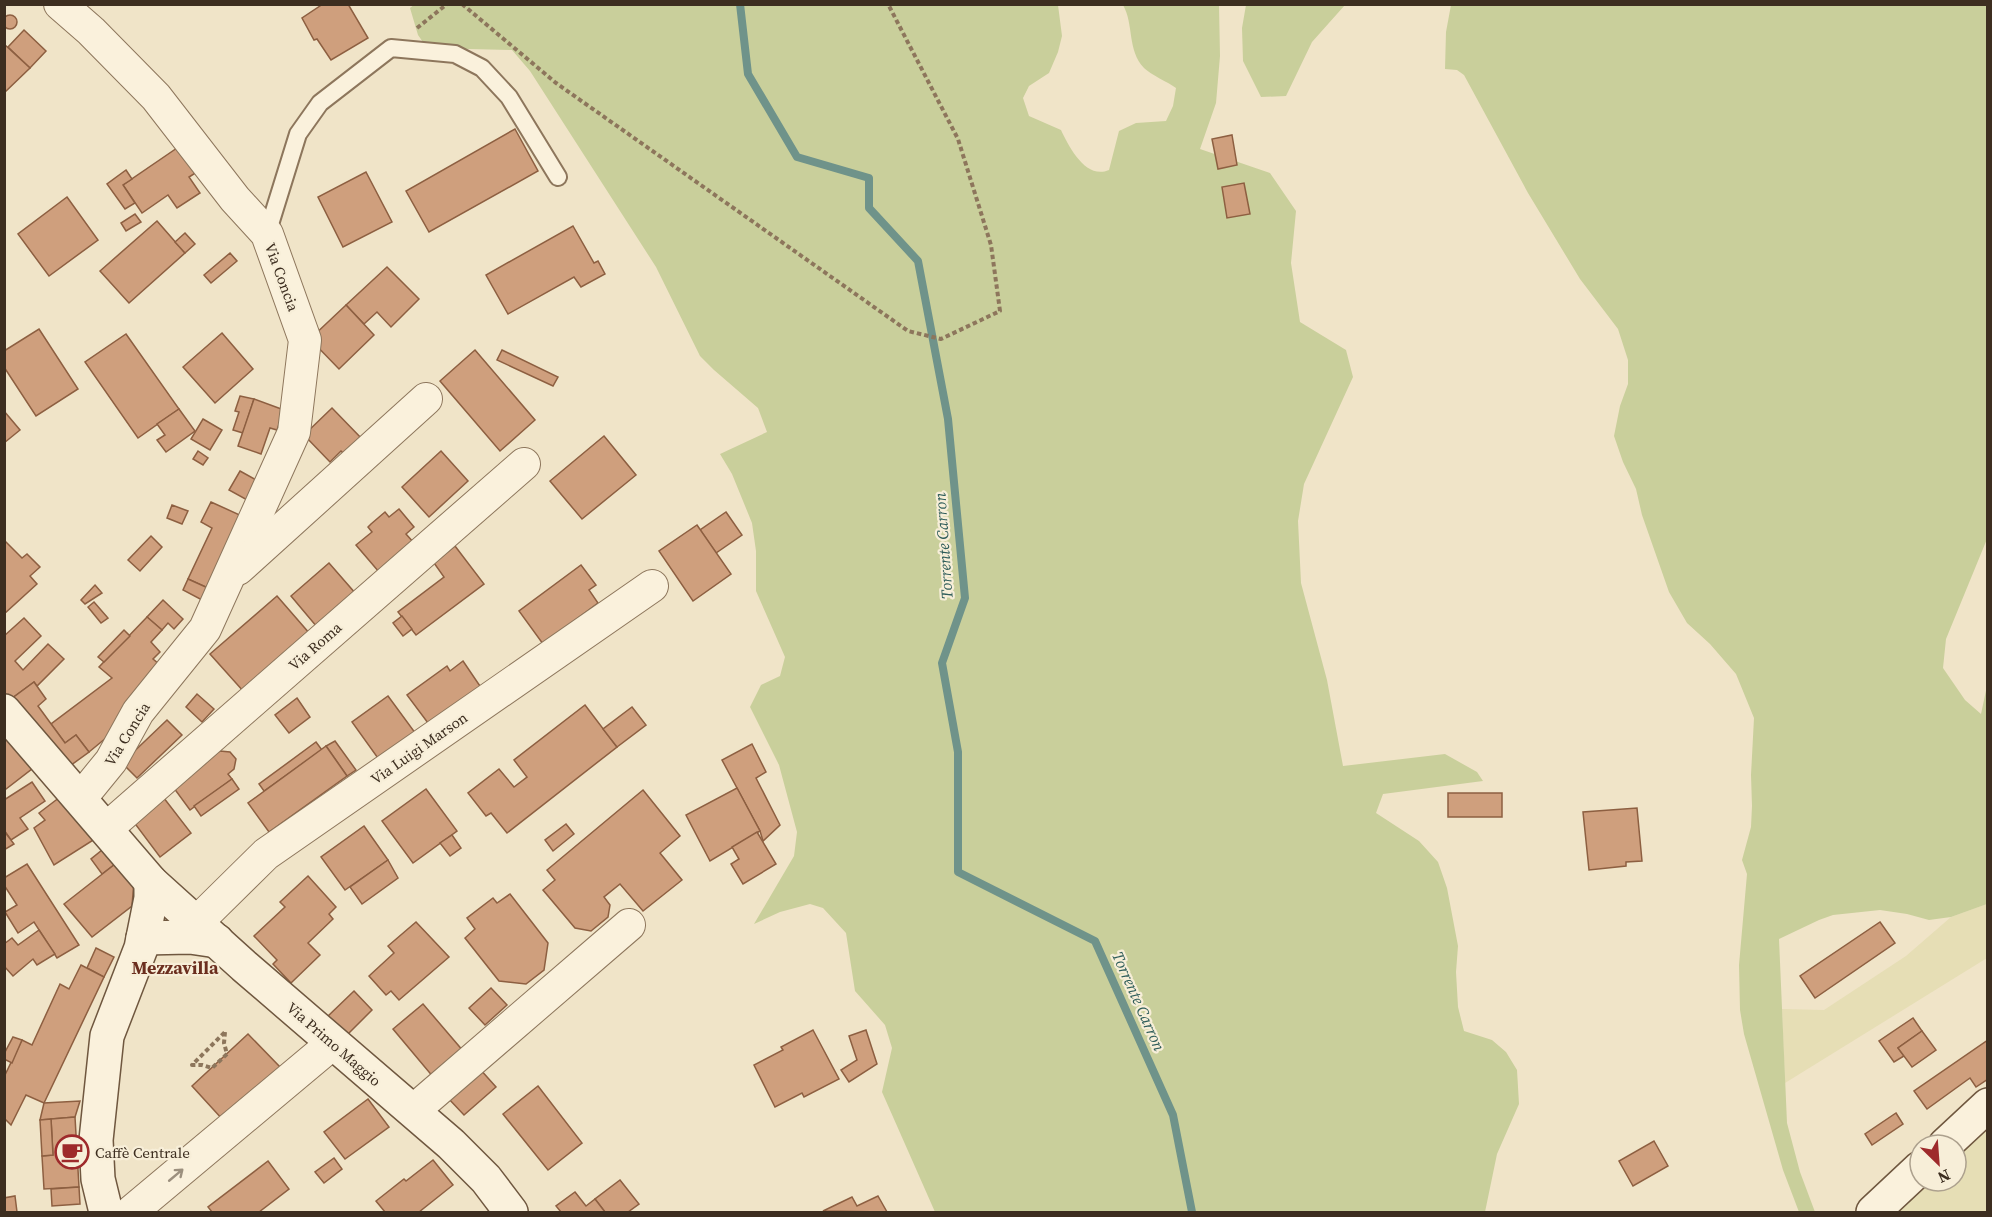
<svg xmlns="http://www.w3.org/2000/svg" width="1992" height="1217" font-family="'Source Serif 4',serif">
	<style>
		.farmland { fill: #e6deb5 }
		.green { fill: #c9cf9b }
		.lines { fill: none; stroke-linecap: round; stroke-linejoin: round }
		.stream { stroke: #6f938a; stroke-width: 8 }
		.building { fill: #cf9f7d; stroke: #8d5f41; stroke-width: 1.5 }
		.lane-casing { stroke: #8d765c; stroke-width: 20 }
		.street-casing { stroke: #8d765c; stroke-width: 34 }
		.secondary-casing { stroke: #6f573f; stroke-width: 36 }
		.path { stroke: #8d765c; stroke-width: 4; stroke-dasharray: 4.5 3; stroke-linecap: butt }
		.lane { stroke: #faf1dc; stroke-width: 16 }
		.street { stroke: #faf1dc; stroke-width: 32 }
		.secondary { stroke: #faf1dc; stroke-width: 33 }
		.oneway { stroke: #9c907e }
		.labels { text-anchor: middle; dominant-baseline: central; stroke-width: 4.5; stroke-linejoin: round; paint-order: stroke }
		.street-label { font-size: 15px; fill: #3d2e20; stroke: #f7eed8 }
		.poi-label { font-size: 15px; fill: #3d2e20; stroke: #f7eed8; text-anchor: start }
		.water-label { font-size: 16px; font-style: italic; fill: #2f5d5a; stroke: #f7eed8 }
		.quarter-label { font-size: 18px; font-weight: bold; fill: #6b2e1e; stroke: #f7eed8 }
	</style>
	<rect width="100%" height="100%" fill="#f0e4c8"/>
	<!-- farmland -->
	<g class="farmland">
		<path d="M1987,904v54l-202,125 -3,-74 42,1 82,-54 45,-39z"/>
		<path d="M1987,1127v85h-89l33,-31h25v-24z"/>
	</g>
	<!-- green -->
	<g class="green">
		<path d="M415,4l643,1 4,31 -4,16 -9,21 -20,13 -6,12 6,18 32,14c8,17 25,50 48,40l10,-39 17,-8 30,-2 7,-15 3,-18c-8,-6 -25,-13 -32,-20 -17,-18 -10,-44 -21,-63h96l1,51 -4,47 -16,46 70,24 26,38 -5,52 9,59 46,28 7,27 -49,107 -6,37 3,62 26,97 16,86 102,-12 32,18 6,9 -100,13 -7,19 43,28 19,21 9,26 11,58 -2,26 2,35 6,24 28,9 14,12 11,18 2,34 -22,50 -12,58h-550l-53,-120 10,-44 -7,-23 -30,-34 -9,-58 -23,-25 -13,-4 -30,8 -26,12 40,-68 3,-24 -18,-67 -29,-58 11,-22 19,-9 5,-19 -29,-66v-40l-4,-28 -20,-49 -12,-20 47,-22 -9,-24 -44,-38 -14,-14 -44,-89 -126,-196 -18,-21 -85,-2 -9,-13 -8,-27z"/>
		<path d="M1246,5h99l-33,37 -26,54 -25,1 -18,-36 -1,-33z"/>
		<path d="M1451,5h536v534l-41,100 -3,29 22,32 16,14 6,-28v218l-36,13 -22,3 -22,-6 -27,-4 -47,5 -14,5 -40,19 8,184 13,49 15,40h-16l-16,-42 -39,-136 -4,-24 -1,-45 8,-91 -5,-14 9,-33 1,-21 -1,-31 3,-57 -18,-44 -26,-30 -23,-21 -18,-31 -27,-77 -6,-26 -13,-27 -9,-26 6,-30 8,-22v-24l-10,-31 -38,-50 -52,-86 -64,-118 -7,-5 -12,-1 1,-37z"/>
	</g>
	<g class="lines">
		<!-- stream -->
		<path class="stream" d="M740,4l8,70 49,83 72,21v30l49,53 30,158 17,179 -23,65 16,89v120l137,69 78,174 19,97"/>
	</g>
	<!-- building -->
	<g class="building">
		<path d="M323,4h25l20,34 -37,22 -14,-21 -3,1 -12,-22z"/>
		<circle cx="10" cy="22" r="7"/>
		<path d="M24,30l22,21 -16,17 -22,-21z"/>
		<path d="M4,44l26,24 -26,25z"/>
		<path d="M515,129l23,42 -109,61 -23,-41z"/>
		<path d="M1232,135l5,30 -19,4 -6,-30z"/>
		<path d="M180,146l17,26 -8,5 11,16 -23,15 -9,-13 -26,18 -19,-28z"/>
		<path d="M126,170l6,9 -9,6 12,18 -10,6 -18,-25z"/>
		<path d="M366,172l26,50 -49,25 -25,-50z"/>
		<path d="M1244,183l6,31 -23,4 -5,-31z"/>
		<path d="M67,197l31,43 -49,36 -31,-42z"/>
		<path d="M135,214l6,8 -15,9 -5,-8z"/>
		<path d="M157,221l28,32 -56,50 -29,-32z"/>
		<path d="M573,226l21,37 4,-2 7,13 -24,13 -7,-10 -66,37 -22,-39z"/>
		<path d="M185,233l10,11 -10,9 -10,-11z"/>
		<path d="M230,253l7,8 -26,22 -7,-8z"/>
		<path d="M387,267l32,32 -28,28 -14,-15 -13,12 -18,-19z"/>
		<path d="M346,305l28,30 -35,34 -29,-30z"/>
		<path d="M39,329l39,60 -42,27 -32,-49v-16z"/>
		<path d="M222,333l31,36 -38,34 -32,-36z"/>
		<path d="M126,334l53,75 -41,29 -53,-76z"/>
		<path d="M475,350l60,70 -35,31 -60,-70z"/>
		<path d="M502,350l56,27 -5,9 -56,-26z"/>
		<path d="M240,396l14,3 -11,34 -10,-3 6,-18 -4,-1z"/>
		<path d="M254,399l30,11 -7,20 -7,-2 -9,26 -23,-8z"/>
		<path d="M332,408l32,33 -17,16 -6,-6 -11,11 -26,-27z"/>
		<path d="M179,409l16,22 -29,21 -9,-12 8,-5 -8,-11z"/>
		<path d="M4,411l16,19 -16,13z"/>
		<path d="M203,419l19,11 -12,20 -19,-11z"/>
		<path d="M604,436l32,39 -54,44 -32,-38z"/>
		<path d="M198,451l10,7 -5,7 -10,-6z"/>
		<path d="M441,451l27,30 -39,36 -27,-30z"/>
		<path d="M240,471l20,11 -11,19 -20,-11z"/>
		<path d="M211,502l31,14 -34,72 -20,-9 24,-51 -11,-6z"/>
		<path d="M172,505l16,6 -6,13 -15,-6z"/>
		<path d="M399,509l15,18 -8,7 8,9 -35,29 -23,-27 16,-13 -4,-5 3,-3 14,-12 4,5z"/>
		<path d="M726,512l16,23 -26,18 -16,-23z"/>
		<path d="M697,525l34,49 -38,27 -34,-50z"/>
		<path d="M151,536l11,11 -22,24 -12,-11z"/>
		<path d="M4,540l18,18 5,-4 13,13 -10,9 7,8 -33,30z"/>
		<path d="M455,546l29,38 -68,51 -18,-23 46,-35 -10,-14z"/>
		<path d="M329,563l27,31 -39,33 -26,-31z"/>
		<path d="M581,565l15,20 -7,5 9,13 -55,41 -24,-33z"/>
		<path d="M188,579l20,9 -6,12 -19,-10z"/>
		<path d="M95,585l7,8 -17,11 -4,-4z"/>
		<path d="M277,596l33,38 -66,58 -34,-38z"/>
		<path d="M163,600l20,19 -9,10 -6,-6 -6,7 -15,-13z"/>
		<path d="M94,602l14,16 -7,5 -13,-16z"/>
		<path d="M402,616l10,13 -9,7 -10,-13z"/>
		<path d="M147,617l15,13 -11,12 9,10 -7,7 7,6 -42,63 -29,24 -13,-17 -11,8 -14,-19 61,-46 -13,-11z"/>
		<path d="M24,618l17,18 -26,25 8,9 25,-26 16,15 -27,27 -3,-4 -23,17 -7,-6v-57z"/>
		<path d="M124,630l6,6 -26,26 -6,-5z"/>
		<path d="M463,661l19,28 -54,34 -21,-28 40,-29 3,5z"/>
		<path d="M34,682l12,17 -8,7 27,37 11,-8 13,17 -26,19 -52,-72z"/>
		<path d="M197,694l17,15 -12,13 -16,-15z"/>
		<path d="M388,696l28,38 -36,27 -28,-39z"/>
		<path d="M297,698l13,19 -21,16 -14,-18z"/>
		<path d="M585,705l32,42 -110,86 -16,-20 -5,3 -18,-23 31,-24 15,18 13,-10 -13,-17z"/>
		<path d="M632,707l14,18 -29,22 -14,-18z"/>
		<path d="M167,720l15,15 -45,43 -15,-15z"/>
		<path d="M4,723l33,42 -31,24 -2,-2z"/>
		<path d="M335,741l21,29 -9,6 -21,-30z"/>
		<path d="M316,742l6,8 -58,41 -5,-7z"/>
		<path d="M752,744l14,28 -10,6 24,47 -17,16 -3,-10 -38,-71z"/>
		<path d="M326,746l21,30 -78,56 -21,-29z"/>
		<path d="M220,751l10,1 6,7 -2,10 -6,5 4,5 -42,31 -22,-30z"/>
		<path d="M232,779l7,10 -38,27 -7,-10z"/>
		<path d="M32,782l13,19 -25,17 8,11 -17,11 -7,-10v-30z"/>
		<path d="M737,788l23,43 -50,30 -24,-46z"/>
		<path d="M426,789l31,42 -44,32 -31,-42z"/>
		<path d="M643,790l37,46 -20,17 22,27 -39,31 -23,-27 -16,13 6,8 -2,12 -17,14 -16,-3 -32,-38 12,-10 -8,-10z"/>
		<path d="M160,793l31,40 -31,24 -30,-40z"/>
		<rect x="1448" y="793" width="54" height="24"/>
		<path d="M64,794l34,43 -44,28 -20,-37 11,-8 -6,-7z"/>
		<path d="M1637,808l5,53 -16,1v4l-37,4 -6,-58z"/>
		<path d="M566,824l8,10 -21,17 -8,-11z"/>
		<path d="M364,826l24,34 -43,30 -24,-33z"/>
		<path d="M4,831l10,13 -10,6z"/>
		<path d="M757,832l19,32 -33,20 -12,-20 8,-5 -7,-12z"/>
		<path d="M452,835l9,13 -11,8 -10,-13z"/>
		<path d="M107,846l12,15 -17,13 -11,-15z"/>
		<path d="M388,860l10,18 -36,26 -12,-17z"/>
		<path d="M119,861l15,20 -2,25 -40,31 -28,-33z"/>
		<path d="M27,864l52,81 -22,13 -23,-36 -16,11 -13,-21 12,-7 -13,-20v-7z"/>
		<path d="M308,876l28,31 -7,7 4,5 -25,24 12,12 -29,28 -18,-19 4,-4 -23,-24 31,-29 -5,-5z"/>
		<path d="M510,894l38,49 -4,27 -18,14 -27,-3 -34,-43 10,-9 -8,-11 26,-20 4,5z"/>
		<path d="M416,922l33,35 -50,43 -8,-9 -5,4 -17,-19 25,-23 -6,-7z"/>
		<path d="M1880,922l15,21 -80,55 -15,-22z"/>
		<path d="M39,930l16,24 -18,11 -4,-6 -20,17 -9,-10v-22l8,-6 6,7z"/>
		<path d="M96,948l18,9 -10,20 -17,-9z"/>
		<path d="M81,965l23,12 -60,126 -18,-8 -15,30 -7,-7v-41l18,-37 10,5 28,-61 9,5z"/>
		<path d="M491,988l16,17 -22,20 -16,-17z"/>
		<path d="M354,991l18,19 -26,26 -19,-19z"/>
		<path d="M423,1004l41,48 -30,26 -41,-49z"/>
		<path d="M1913,1018l9,13 -24,17 6,8 -10,6 -15,-21z"/>
		<path d="M813,1030l26,49 -35,18 -2,-4 -27,14 -21,-42 29,-15 -2,-3z"/>
		<path d="M866,1030l11,34 -28,18 -8,-12 16,-10 -8,-24z"/>
		<path d="M1922,1031l14,19 -24,17 -14,-19z"/>
		<path d="M248,1034l33,34 -58,52 -31,-34z"/>
		<path d="M13,1037l9,3 -10,23 -8,-4v-5z"/>
		<path d="M1988,1040v39l-12,8 -6,-9 -43,31 -13,-18z"/>
		<path d="M479,1068l17,19 -32,28 -16,-17z"/>
		<path d="M538,1086l44,57 -34,27 -45,-56z"/>
		<path d="M368,1099l21,28 -44,32 -21,-27z"/>
		<path d="M80,1101l-5,16 -35,3 4,-17z"/>
		<path d="M1896,1113l7,11 -31,21 -7,-11z"/>
		<path d="M75,1117l4,70 -35,2 -2,-33 11,-1 -2,-36z"/>
		<path d="M51,1119l2,36 -11,1 -2,-36z"/>
		<path d="M1654,1141l14,25 -35,20 -14,-25z"/>
		<path d="M334,1158l8,11 -18,14 -9,-11z"/>
		<path d="M433,1160l20,25 -34,27h-34l-9,-11 28,-22 2,2z"/>
		<path d="M268,1161l21,28 -30,23h-47l-4,-5z"/>
		<path d="M620,1180l19,24 -11,8h-23l-10,-13z"/>
		<path d="M79,1187l1,17 -28,2 -1,-17z"/>
		<path d="M575,1192l11,14 9,-7 10,13h-44l-5,-6z"/>
		<path d="M15,1196l2,16h-13v-14z"/>
		<path d="M878,1196l9,16 -64,-1 29,-14 5,9z"/>
	</g>
	<g class="lines">
		<!-- lane casing -->
		<g class="lane-casing">
			<path id="lane" d="M267,234l31,-100 22,-31 71,-55 64,6 27,14 27,29 49,80"/>
		</g>
		<!-- street casing -->
		<g class="street-casing">
			<g id="street">
				<path d="M60,4l31,27 65,66 79,102 32,35 38,106 -11,92 -89,197 -67,83 -27,49 -31,38"/>
				<path d="M238,569l188,-170"/>
				<path d="M106,829l418,-365"/>
				<path d="M197,922l69,-68 386,-268"/>
				<path d="M413,1111l216,-186"/>
				<path d="M131,1212l202,-169"/>
			</g>
		</g>
		<!-- secondary casing -->
		<g class="secondary-casing">
			<g id="secondary">
				<path d="M4,711l147,171 93,84 207,178 35,35 25,33"/>
				<path d="M143,938l47,-1 27,4"/>
				<path d="M1945,1145l43,-40"/>
				<path d="M106,1212l-8,-33 -2,-39 11,-104 34,-88 10,-50v-16"/>
				<path d="M1873,1212l47,-44"/>
			</g>
		</g>
		<!-- path -->
		<g class="path">
			<path d="M462,4l94,79 352,248 33,8 59,-28 -9,-66 -33,-106 -70,-135"/>
			<path d="M417,28l30,-24"/>
			<path d="M225,1032l-1,11 3,11 -15,14 -10,-3h-10z"/>
		</g>
		<!-- lane -->
		<use href="#lane" class="lane"/>
		<!-- street -->
		<use href="#street" class="street"/>
		<!-- secondary -->
		<use href="#secondary" class="secondary"/>
	</g>
	<!-- one-way arrows -->
	<defs><path id="oneway-shaft" d="M-6 0H5M1.5-3L5.5 0L1.5 3" fill="none" stroke-width="1.6" stroke-linecap="round" stroke-linejoin="round" transform="scale(1.5)"/></defs>
	<use class="oneway" href="#oneway-shaft" transform="translate(176 1175) rotate(-40)"/>
	<!-- icons -->
	<defs>
		<g id="cafe-ring" transform="scale(1.725)"><circle r="9.5" fill="#f7eed8" stroke="#9e2a2b" stroke-width="1.5"/><path d="M-5.5-4.5H6V0H3Q3 3.5 0 3.5H-2.5Q-5.5 3.5-5.5 0ZM3-3.2v2h1.7v-2ZM-6 4.5H4V6H-6Z" fill="#9e2a2b"/></g>
	</defs>
	<g fill-rule="evenodd">
		<use href="#cafe-ring" x="72" y="1152"/>
	</g>
	<g class="labels">
		<!-- street labels -->
		<g class="street-label">
			<text transform="translate(282 277) rotate(70)">Via Concia</text>
			<text transform="translate(315 646) rotate(-41)">Via Roma</text>
			<text transform="translate(127 734) rotate(-58)">Via Concia</text>
			<text transform="translate(419 748) rotate(-35)">Via Luigi Marson</text>
			<text transform="translate(334 1044) rotate(41)">Via Primo Maggio</text>
		</g>
		<!-- poi labels -->
		<g class="poi-label">
			<text x="95" y="1152">Caffè Centrale</text>
		</g>
		<!-- water labels -->
		<g class="water-label">
			<text transform="translate(943 546) rotate(-94)">Torrente Carron</text>
			<text transform="translate(1139 1001) rotate(66)">Torrente Carron</text>
		</g>
		<!-- quarter labels -->
		<g class="quarter-label">
			<text x="175" y="967">Mezzavilla</text>
		</g>
	</g>
	<!-- border -->
	<rect width="1992" height="1217" fill="none" stroke="#3d2e20" stroke-width="12"/>
	<!-- north arrow -->
	<g transform="translate(1938 1163) rotate(155)"><circle r="28" fill="#f7eed8" stroke="#ada18e" stroke-width="1.5"/>
	<path d="M0-4.5L10 22L0 15L-10 22Z" fill="#9e2a2b"/>
	<text y="-9" font-size="16" font-weight="bold" text-anchor="middle" fill="#3d2e20">N</text>
	</g>
</svg>
